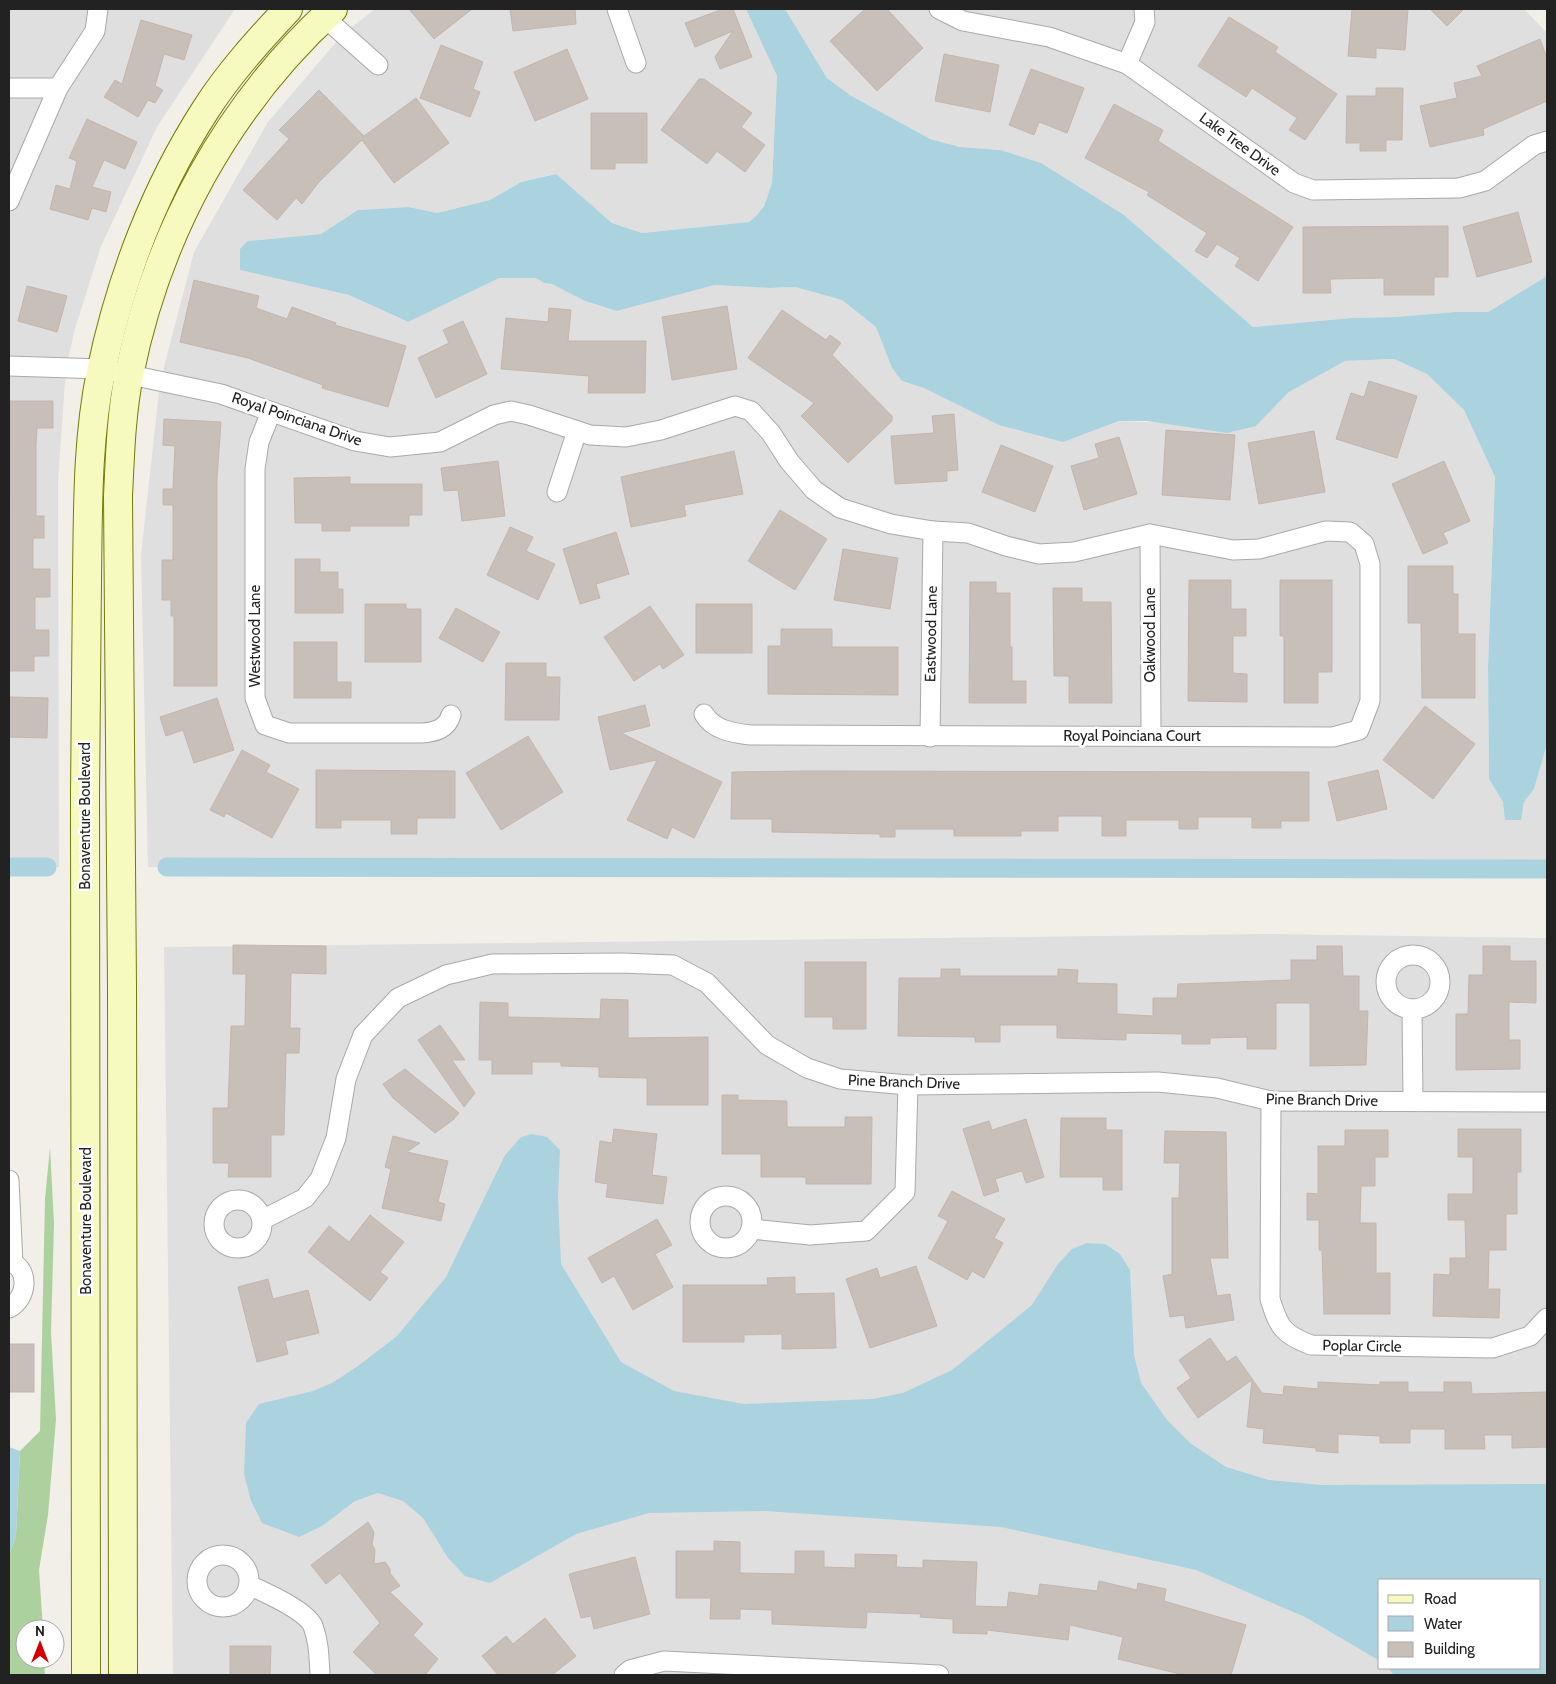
<svg xmlns="http://www.w3.org/2000/svg" width="1556" height="1684" font-family="Cabin,sans-serif">
	<style>
		.residential { fill: #e0dfdf; fill-rule: evenodd }
		.forest { fill: #add19e }
		.water { fill: #aad3df }
		.lines { fill: none; stroke-linecap: round; stroke-linejoin: round }
		.canal { stroke: #aad3df; stroke-width: 19 }
		.building { fill: #c7bfb8; stroke: #c4b6ab }
		.street-casing { stroke: #a9a9a9; stroke-width: 21 }
		.secondary-casing { stroke: #707d05; stroke-width: 30 }
		.street { stroke: #fff; stroke-width: 19 }
		.secondary { stroke: #f7fabf; stroke-width: 28 }
		.labels { text-anchor: middle; dominant-baseline: central; stroke-width: 5; stroke-linejoin: round; paint-order: stroke }
		.street-label { font-size: 15px; fill: #222; stroke: #fff }
	</style>
	<rect width="100%" height="100%" fill="#f2efe9"/>
	<!-- residential -->
	<g class="residential">
		<path d="M9,9h226l-78,118 -56,119 -26,83 -9,39 -8,113 1,386h-50z"/>
		<path d="M375,9h371l31,67 -5,107 -8,22 -7,10 -8,7 -107,11 -30,-10 -57,-49 -34,8 -31,18 -53,13 -28,-6 -50,3 -38,24 -73,7 -8,29 109,25 58,27 91,-44h38l8,5h8l33,18 32,10 98,-26 55,3 25,-1 47,13 34,27 16,41 10,13 179,54 38,-14 137,5 33,-34 56,-31 49,-2 33,15 37,36 31,67 -7,190 1,112 14,23 18,18 3,-18 10,-13 13,-45v125l-1399,-2 -7,-312 19,-173 34,-130 74,-130 75,-88z"/>
		<path d="M785,9h739l23,24v243l-59,36h-33l-59,5 -45,1 -98,9 -129,-112 -124,-65 -40,-3 -30,-8 -80,-44 -23,-17z"/>
		<path d="M1266,934l281,4v737h-1374l-9,-728zM1380,1580h160v88h-160z"/>
	</g>
	<!-- forest -->
	<path class="forest" d="M50,1147l4,77 -3,108 5,87 -8,96 -9,55 4,59h-18v30h19l1,16h-36v-119l7,-21 4,-84 20,-20 5,-232z"/>
	<!-- water -->
	<g class="water">
		<path d="M746,9h39l42,69 23,17 80,44 30,8 40,3 41,13 83,52 129,112 98,-9 45,-1 59,-5h33l59,-36v468l-13,45 -10,13 -3,18h-16l-2,-18 -14,-23 -1,-112 7,-190 -31,-67 -37,-36 -33,-15 -49,2 -56,31 -33,34 -29,7 -80,-12h-28l-56,21 -64,-17 -75,-37 -22,-7 -10,-13 -16,-41 -34,-27 -47,-13 -25,1 -55,-3 -98,26 -32,-10 -33,-17 -8,-1 -8,-5h-37l-91,44 -59,-27 -109,-25v-21l8,-8 73,-7 37,-24 51,-3 28,6 53,-13 31,-18 35,-8 56,49 30,10 107,-11 8,-7 7,-9 8,-23 5,-107z"/>
		<path d="M532,1134l15,3 13,13 -2,47 3,67 60,98 53,29 70,13 128,-5 31,-6 49,-23 80,-65 26,-41 14,-15 15,-6 18,1 15,10 10,16 4,85 7,28 26,37 23,23 36,24 43,13 52,5 226,-1v191h-153l-6,-7h152v-88h-160v81l-75,-44 -109,-47 -195,-43 -236,-16 -116,2 -73,21 -86,49 -25,-7 -17,-18 -25,-40 -20,-17 -25,-8 -23,8 -33,25 -23,11 -37,-14 -11,-22 -7,-27 2,-51 13,-19 54,-13 19,-8 26,-17 39,-30 49,-59 59,-122 16,-18z"/>
		<path d="M9,1447l11,4 -4,84 -7,21z"/>
	</g>
	<g class="lines">
		<!-- canal -->
		<g class="canal">
			<path d="M9,867h38"/>
			<path d="M167,867l1380,2"/>
		</g>
	</g>
	<!-- building -->
	<g class="building">
		<path d="M409,9h63l-38,30z"/>
		<path d="M510,9h65l1,15 -63,7z"/>
		<path d="M723,9h10l19,48 -32,12 -5,-12 18,-26 -38,16 -10,-24z"/>
		<path d="M865,9h22l36,39 -46,43 -47,-50z"/>
		<path d="M1352,9h56l-3,41 -29,-2v10l-28,-2z"/>
		<path d="M1430,9h34l-17,17z"/>
		<path d="M1229,17l49,30 -3,5 62,42 -32,46 -16,-10 8,-12 -45,-30 -6,9 -48,-31z"/>
		<path d="M141,20l51,15 -8,25 -20,-6 -9,32 8,4 -8,13 -7,-3 -10,17 -34,-20 11,-17 7,4z"/>
		<path d="M1540,39l7,19v43l-64,28 1,6 -54,12 -10,-41 37,-8 -3,-15 28,-7 -5,-10z"/>
		<path d="M441,45l42,17 -10,27 7,3 -10,25 -50,-19z"/>
		<path d="M567,49l21,50 -53,22 -21,-49z"/>
		<path d="M944,54l55,11 -9,47 -55,-11z"/>
		<path d="M1031,69l53,19 -17,45 -28,-11 -5,13 -25,-10z"/>
		<path d="M699,79h5l48,34 -11,14 24,18 -20,27 -28,-21 -10,13 -46,-34z"/>
		<path d="M1376,88h27l-1,52h-16v11h-26v-8h-14l1,-47h29z"/>
		<path d="M319,90l45,46 52,-38 33,45 -55,40 -32,-43 -43,42 -17,22 -6,-6 -19,22 -34,-30 46,-51 -10,-9z"/>
		<path d="M1114,104l49,26 -5,11 135,86 -35,54 -23,-15 5,-8 -23,-14 -10,14 -12,-7 12,-18 -60,-38 2,-3 -64,-34z"/>
		<path d="M591,113h56v50h-32v6h-24z"/>
		<path d="M87,119l50,23 -12,27 -21,-9 -12,27 19,5 -5,20 -14,-4 -4,12 -38,-11 6,-24 14,4 7,-28 -8,-3z"/>
		<path d="M1518,212l14,50 -55,15 -14,-50z"/>
		<path d="M1448,226v51h-14v18h-50v-17l-54,1 1,14h-28v-66z"/>
		<path d="M194,280l65,16 -3,12 31,11 5,-12 44,16 -1,2 71,21 -18,61 -66,-19 1,-3 -75,-27 -68,-16z"/>
		<path d="M27,286l40,10 -10,36 -39,-11z"/>
		<path d="M727,306l10,63 -65,11 -10,-63z"/>
		<path d="M549,308l22,2 -3,31h78l-1,52h-57l1,-17 -88,-7 5,-51 42,4z"/>
		<path d="M782,310l44,30 4,-5 11,8 -9,12 60,61v5l-44,42 -47,-47 13,-13 -66,-45z"/>
		<path d="M463,321l24,53 -51,24 -18,-40 31,-15 -6,-13z"/>
		<path d="M1369,381l48,15 -20,62 -61,-19 15,-46 13,4z"/>
		<path d="M10,401h43v27h-16l-1,17v71h8v22h-11v31h17v28h-15v33h14v26h-15v15h-25z"/>
		<path d="M954,414l4,56 -11,1v10l-52,3 -4,-48 43,-3 -2,-17z"/>
		<path d="M164,419l57,3 -4,56v208h-43v-70h-3v-16h-9v-40h11v-55h-10v-16h10l2,-43 -12,-1z"/>
		<path d="M1166,430l69,5 -5,65 -68,-5z"/>
		<path d="M1314,431l11,61 -66,12 -11,-61z"/>
		<path d="M1119,437l18,57 -53,16 -13,-44 28,-8 -4,-14z"/>
		<path d="M1001,445l52,21 -18,46 -53,-20z"/>
		<path d="M734,451l9,43 -59,11 2,11 -55,11 -10,-50z"/>
		<path d="M498,461l7,55 -43,5 -4,-31 -14,1 -3,-23z"/>
		<path d="M1444,461l26,60 -27,12 5,10 -25,11 -31,-70z"/>
		<path d="M350,477v7h72v31h-13v11h-59v5h-28v-8h-27l-1,-45z"/>
		<path d="M780,510l47,29 -32,51 -47,-29z"/>
		<path d="M510,527l23,10 -7,14 29,13 -17,36 -51,-25z"/>
		<path d="M616,532l13,42 -33,10 4,14 -20,6 -17,-55z"/>
		<path d="M843,549l55,9 -8,51 -56,-9z"/>
		<path d="M295,559h25v13h18v17h5v24h-48z"/>
		<path d="M1408,566h45v28h5v40h17v64h-53l-1,-75h-13z"/>
		<path d="M1189,580h42v29h15v27h-13v37l14,1v28l-59,-1z"/>
		<path d="M1280,580h52v92h-14v31h-34v-67h-4z"/>
		<path d="M970,582h26v11h14v54h2v34h14v22h-57z"/>
		<path d="M1053,588h29v14h29l1,101h-43v-27h-15z"/>
		<path d="M365,604h41v5h15v53h-56z"/>
		<rect x="696" y="604" width="56" height="49"/>
		<path d="M650,606l34,49 -21,14 -3,-5 -26,17 -30,-44z"/>
		<path d="M456,608l44,24 -17,30 -44,-24z"/>
		<path d="M781,629h51v18h66v48l-130,-1v-48h13z"/>
		<path d="M294,642h43v40h14v16h-57z"/>
		<path d="M506,663h40v14h14l-1,43h-54z"/>
		<path d="M9,697l39,1 -1,40 -38,-1z"/>
		<path d="M217,698l17,52 -40,13 -11,-33 -17,6 -6,-19z"/>
		<path d="M645,705l5,21 -29,7 101,49 -28,56 -22,-11 -5,12 -40,-19 30,-60 -47,10 -12,-53z"/>
		<path d="M1425,706l50,38 -42,55 -50,-39z"/>
		<path d="M528,736l35,56 -62,38 -35,-57z"/>
		<path d="M242,750l28,15 -4,7 33,17 -27,49 -46,-25 -2,4 -14,-7z"/>
		<path d="M316,770l139,1v47h-38v16h-26v-14h-50v8h-25z"/>
		<path d="M1378,770l9,39 -50,12 -9,-39z"/>
		<path d="M806,771l503,1v49h-28v7h-29v-11h-54v12h-19v-9h-53v16h-24v-20h-44v15h-37v5h-67v-7h-59v8h-15v-3l-108,-2v-13h-41l1,-47z"/>
		<path d="M233,945l93,1v28l-35,-1 -1,55h10l-1,25h-13l-2,82h-13v42h-43l1,-14h-16v-55h15l3,-82h14l1,-52h-13z"/>
		<path d="M1317,946h25l1,30h16v35h9l-2,54 -56,1v-63h-34v46h-29v-12l-37,1v6h-28v-10l-56,-1v7l-69,-2v-13h-57v17h-25v-5l-77,-1 1,-58h42v-9h19v7h98v-7l20,1 -1,13 40,1v30l36,2v-18h24l1,-14 113,-4v-20h26z"/>
		<path d="M1483,946h27v15h26v42l-27,-1v38h11v29l-64,1v-56h12l1,-39h14z"/>
		<path d="M805,962h61v67h-33v-12h-28z"/>
		<path d="M601,999l27,1v38l80,-1v68h-61v-27l-48,-1v-10l-38,-1v-4h-29v12h-40v-14h-13l1,-58 28,1v14l92,2z"/>
		<path d="M440,1025l25,35h-13l23,33 -11,14 -46,-67z"/>
		<path d="M405,1069l54,44 -6,7 -18,13 -42,-35 -10,-14z"/>
		<path d="M722,1095h16v5l49,1v26h58v-10h27l-1,67h-65v-7h-45v-23h-39z"/>
		<path d="M1061,1118h45v12h16v60h-19v-13h-43z"/>
		<path d="M1026,1119l18,58 -18,6 -4,-12 -27,8 4,12 -15,5 -21,-67 26,-8 3,9z"/>
		<path d="M614,1129l43,5 -5,41 15,2 -4,27 -57,-7 2,-13 -13,-2 5,-41 12,2z"/>
		<path d="M1458,1129h63v43h-4v42h-11v36h-17l-1,39h12l-1,29 -66,-2 1,-42 16,1v-17h16l-1,-38h-17v-26h25v-37h-15z"/>
		<path d="M1345,1130h43v27h-13v29h-14l-1,37h16v50h14v41h-66l-2,-64h-3v-30h-12v-27l11,1v-48h27z"/>
		<path d="M1165,1131l61,1 2,126h-18l7,38 13,-2 4,26 -48,8 -2,-13 -14,2 -7,-41 9,-2v-76h7l1,-35h-16z"/>
		<path d="M393,1136l27,7 -13,9 41,9 -10,41 7,2 -4,17 -59,-13 9,-39 -6,-2z"/>
		<path d="M952,1191l53,28 -11,19 9,5 -19,35 -12,-7 -5,9 -39,-22 20,-37 -10,-5z"/>
		<path d="M370,1215l34,27 -24,30 8,6 -18,23 -62,-49 21,-26 20,16z"/>
		<path d="M657,1219l15,26 -17,9 18,33 -40,23 -19,-34 -12,7 -14,-25z"/>
		<path d="M916,1266l21,60 -67,22 -24,-69 31,-11 3,10z"/>
		<path d="M795,1277v17l39,-1 2,55 -54,1v-15l-38,1v7h-61v-57h85l-1,-7z"/>
		<path d="M268,1279l5,20 35,-9 11,43 -34,8 3,13 -31,8 -19,-75z"/>
		<path d="M1210,1338l17,24 9,-6 26,37 21,2 1,-9 34,3v-7l62,3v-3h28v10h36v-10h27l1,12 75,-2v55l-35,1v-13h-28l1,14h-40v-20h-35v14h-30v-7l-42,-2v19l-22,-2v-3l-53,-5 1,-14 -17,-2 5,-47 -54,38 -21,-30 14,-10 -12,-18z"/>
		<rect x="9" y="1344" width="25" height="48"/>
		<path d="M368,1522l6,10 -2,12 3,6 -1,14 11,-2 5,7v4l10,13 -10,6 33,32 -10,11 25,24 -13,16h-48l-24,-23 27,-29 -40,-50 -14,11 -15,-19z"/>
		<path d="M714,1541l26,1v31l55,1v-23h29v16l31,1v-14l42,1 -1,12 27,1v-8l54,2 -2,44 32,1 2,-15 29,4 2,-12 57,7 2,-10 38,9 1,-7 28,6 -2,12 82,24 -15,50h-47l-66,-16 5,-22 -53,-12 -2,15 -81,-10v4l-34,-1v-14l-33,-2 1,-3 -54,-2 -1,16 -94,-4v-14l-32,-1v10h-30l1,-21h-35v-47h38z"/>
		<path d="M635,1557l15,57 -56,15 -3,-13 -10,2 -12,-44z"/>
		<path d="M545,1618l31,38 -24,19h-54l-16,-19 24,-20 7,8z"/>
		<path d="M230,1646h41l-1,29h-40z"/>
	</g>
	<g class="lines">
		<!-- street casing -->
		<g class="street-casing">
			<g id="street">
				<path d="M617,9l19,54"/>
				<path d="M939,9l24,12 86,16 78,27 167,119 19,7 146,-2 26,-7 49,-36 13,-4"/>
				<path d="M324,17l54,48"/>
				<path d="M1127,64l18,-42 -1,-13"/>
				<path d="M9,88h49"/>
				<path d="M9,201l49,-113 37,-57 3,-22"/>
				<path d="M9,366l93,3 119,25 134,47 35,6 50,-5 54,-27 17,-4 18,4 61,20 36,2 35,-7 74,-24 16,5 20,22 18,28 25,29 26,18 51,16 42,7 35,2 38,13 33,8 35,-2 76,-18 83,16 26,-1 67,-18 24,1 14,12 6,20v137l-11,29 -26,7 -583,-2c-17,-2 -37,-5 -46,-21"/>
				<path d="M271,412l-12,30 -4,27v229l10,27 24,8h133c13,-1 25,-4 29,-18"/>
				<path d="M557,492l20,-61"/>
				<path d="M1150,534l1,202"/>
				<path d="M930,737l3,-206"/>
				<circle cx="1413" cy="982" r="27"/>
				<path d="M1412,1009l1,92"/>
				<path d="M1271,1101l-1,198c9,28 12,35 41,46l182,3 37,-12 17,-18"/>
				<path d="M9,1180l4,83"/>
				<circle cx="726" cy="1222" r="26"/>
				<circle cx="238" cy="1224" r="24"/>
				<path d="M262,1220l43,-22 15,-19 16,-41 10,-59 17,-44 35,-37 48,-23 46,-11 129,-1 52,2 34,18 60,62 40,23 33,11 68,6 250,-3 59,6 54,13 276,1"/>
				<path d="M751,1229l59,6 56,-4 39,-39 3,-107"/>
				<path d="M9,1261c22,8 18,38 0,47"/>
				<circle cx="223" cy="1581" r="26"/>
				<path d="M249,1585c15,7 57,25 64,41 6,16 6,32 7,49"/>
				<path d="M624,1675l6,-5 34,-9 275,14"/>
			</g>
		</g>
		<!-- secondary casing -->
		<g class="secondary-casing">
			<g id="secondary">
				<path d="M86,1675c2,-293 -3,-587 -1,-880 1,-72 2,-144 2,-216 1,-69 0,-139 14,-207 19,-92 54,-184 105,-263 23,-36 53,-69 82,-100"/>
				<path d="M123,1675l-1,-688 -4,-491c2,-40 3,-81 11,-121 28,-141 98,-269 204,-366"/>
			</g>
		</g>
		<!-- street -->
		<use href="#street" class="street"/>
		<!-- secondary -->
		<use href="#secondary" class="secondary"/>
	</g>
	<g class="labels">
		<!-- street labels -->
		<g class="street-label">
			<text transform="translate(1240 144) rotate(36)">Lake Tree Drive</text>
			<text transform="translate(297 419) rotate(19)">Royal Poinciana Drive</text>
			<text transform="translate(931 634) rotate(-89)">Eastwood Lane</text>
			<text transform="translate(1150 635) rotate(-90)">Oakwood Lane</text>
			<text transform="translate(255 636) rotate(-90)">Westwood Lane</text>
			<text x="1132" y="736">Royal Poinciana Court</text>
			<text transform="translate(85 816) rotate(-90)">Bonaventure Boulevard</text>
			<text transform="translate(904 1082) rotate(2)">Pine Branch Drive</text>
			<text transform="translate(1322 1100) rotate(1)">Pine Branch Drive</text>
			<text transform="translate(86 1221) rotate(-90)">Bonaventure Boulevard</text>
			<text transform="translate(1362 1346) rotate(1)">Poplar Circle</text>
		</g>
	</g>
	<!-- border -->
	<rect width="1556" height="1684" fill="none" stroke="#222222" stroke-width="20"/>
	<!-- legend -->
	<rect x="1378" y="1579" width="162" height="90" fill="#ffffff" stroke="#a7a7a7"/>
	<rect x="1388" y="1595" width="25" height="8" fill="#f7fabf" stroke="#a7a7a7"/>
	<text x="1424" y="1604" font-size="15" fill="#222222">Road</text>
	<rect x="1388" y="1616" width="25" height="15" fill="#aad3df" stroke="#a7a7a7"/>
	<text x="1424" y="1629" font-size="15" fill="#222222">Water</text>
	<rect x="1388" y="1642" width="25" height="15" fill="#c7bfb8" stroke="#a7a7a7"/>
	<text x="1424" y="1654" font-size="15" fill="#222222">Building</text>
	<!-- north arrow -->
	<g transform="translate(40 1644)"><circle r="24" fill="#ffffff" stroke="#a7a7a7"/>
	<path d="M0-4L9 19L0 12L-9 19Z" fill="#d40000"/>
	<text y="-8" font-size="14" font-weight="bold" text-anchor="middle" fill="#222222">N</text>
	</g>
</svg>
